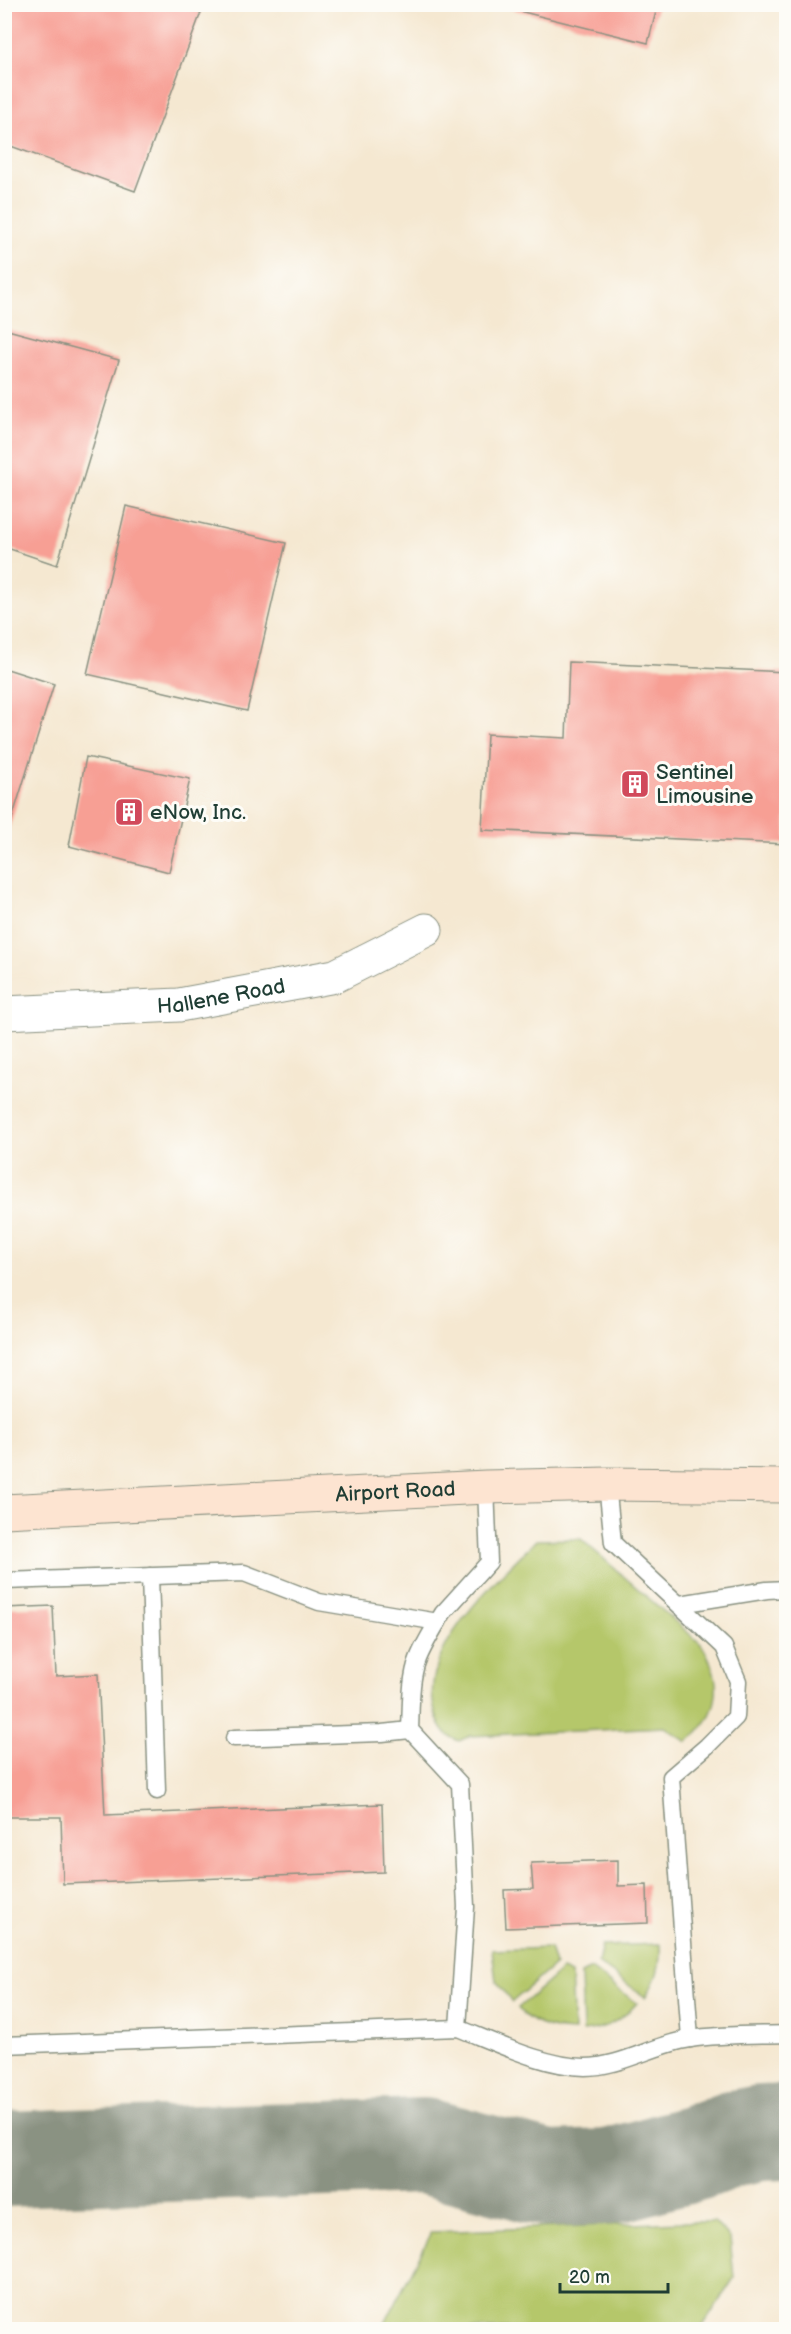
<svg xmlns="http://www.w3.org/2000/svg" width="791" height="2334" font-family="'Balsamiq Sans',sans-serif">
	<style>
		.green { fill: #b5c76a; stroke: #6a824f; stroke-width: 1.5 }
		.lines { fill: none; stroke-linecap: round; stroke-linejoin: round }
		.taxiway { stroke: #8a9282; stroke-width: 96 }
		.building { fill: #f79f94 }
		.lane-casing { stroke: #8a9282; stroke-width: 19 }
		.street-casing { stroke: #8a9282; stroke-width: 35 }
		.secondary-casing { stroke: #8a9282; stroke-width: 35 }
		.lane { stroke: #fff; stroke-width: 16 }
		.street { stroke: #fff; stroke-width: 33 }
		.secondary { stroke: #fde4d1; stroke-width: 33 }
		.labels { text-anchor: middle; dominant-baseline: central; stroke-width: 6; stroke-linejoin: round; paint-order: stroke }
		.poi-label { font-size: 21px; fill: #1f3d34; stroke: #fdfcf7; text-anchor: start }
		.street-label { font-size: 21px; fill: #1f3d34; stroke: #fdfcf7 }
	</style>
	<rect width="100%" height="100%" fill="#fdfcf7"/>
	<filter id="ink" filterUnits="userSpaceOnUse"><feTurbulence type="fractalNoise" baseFrequency=".0167" numOctaves="2"/><feDisplacementMap in="SourceGraphic" scale="12" xChannelSelector="R" yChannelSelector="G"/><feConvolveMatrix kernelMatrix="1 2 1 2 8 2 1 2 1" color-interpolation-filters="sRGB"/></filter>
	<filter id="wash" filterUnits="userSpaceOnUse"><feTurbulence type="fractalNoise" baseFrequency=".008" numOctaves="4" result="noise"/><feDisplacementMap in="SourceGraphic" scale="24" xChannelSelector="R" yChannelSelector="G"/><feGaussianBlur stdDeviation="1.35" result="paint"/><feColorMatrix in="noise" values="0 0 0 0 0 0 0 0 0 0 0 0 0 0 0 0 0 1.4 0 .05"/><feComposite in="paint" operator="in"/></filter>
	<g filter="url(#wash)">
		<rect width="100%" height="100%" fill="#f5e8d1"/>
		<!-- green -->
		<g class="green">
			<path d="M581,1539l120,105c23,36 21,70 -14,98l-22,-15 -195,9 -11,5c-14,-5 -18,-12 -23,-26 -22,-64 61,-134 100,-175z"/>
			<path d="M660,1944c1,22 -3,36 -15,53l-47,-34 4,-17z"/>
			<path d="M550,1948l5,17 -43,37 -16,-21 -4,-31z"/>
			<path d="M591,1969l46,34c-15,17 -31,26 -54,28l-2,-57z"/>
			<path d="M562,1970l9,4 3,57c-20,-1 -44,-6 -56,-23z"/>
			<path d="M682,2222h32l16,16 4,40 -33,51h-319l50,-97z"/>
		</g>
		<g class="lines">
			<!-- taxiway -->
			<path class="taxiway" d="M4,2159l420,-13 124,33 60,-2 87,-24 40,-15 26,-5 25,-1"/>
		</g>
		<g id="blocks">
			<!-- building -->
			<g class="building">
				<path d="M5,4h192l6,3 -68,184 -130,-47z"/>
				<path d="M491,4h167l-10,39z"/>
				<path d="M4,329l115,31 -62,205 -53,-18z"/>
				<path d="M126,506l160,37 -39,168 -160,-37z"/>
				<path d="M569,662l217,10v172l-304,-14 5,-96 79,4z"/>
				<path d="M4,668l50,16 -49,157h-1z"/>
				<path d="M86,757l104,22 -21,93 -100,-26z"/>
				<path d="M53,1606l3,70 42,-2 7,141 277,-11 2,68 -321,12 -2,-67h-57v-209z"/>
				<path d="M618,1860v26l29,-1 1,38 -142,5 -2,-38 29,-1 -2,-26z"/>
			</g>
		</g>
	</g>
	<g filter="url(#ink)">
		<use href="#blocks" fill-opacity="0" stroke="#8a9282" stroke-width="1.5"/>
		<g class="lines">
			<!-- lane casing -->
			<g class="lane-casing">
				<g id="lane">
					<path d="M607,1484l6,59 111,104 14,34 -2,36 -29,29 -36,31 19,262"/>
					<path d="M150,1576l7,215"/>
					<path d="M4,1581l240,-8 75,29 119,20"/>
					<path d="M680,1604l87,-14 19,-1"/>
					<path d="M234,1738l148,-5 28,-3"/>
					<path d="M458,2028l8,-121 -6,-123 -50,-54c1,-21 0,-52 8,-71 6,-15 16,-31 25,-46l46,-51 -3,-75"/>
					<path d="M4,2045l454,-17c36,14 88,39 127,39 36,0 70,-23 105,-28 32,-5 65,-4 96,-5"/>
				</g>
			</g>
			<!-- street casing -->
			<g class="street-casing">
				<g id="street">
					<path id="s1" d="M4,1013l175,-8 156,-29 91,-46"/>
				</g>
			</g>
			<!-- secondary casing -->
			<g class="secondary-casing">
				<g id="secondary">
					<path id="s2" d="M4,1511l482,-24 121,-3 179,2"/>
				</g>
			</g>
			<!-- lane -->
			<use href="#lane" class="lane"/>
			<!-- street -->
			<use href="#street" class="street"/>
			<!-- secondary -->
			<use href="#secondary" class="secondary"/>
		</g>
	</g>
	<!-- icons -->
	<defs>
		<g id="building-square" transform="scale(1.5)"><rect x="-9" y="-9" width="18" height="18" rx="4" fill="#d1495b" stroke="#fdfcf7"/><path d="M-4-6H4V6H1V3H-1V6H-4ZM-2.5-4.3h1.7v1.8h-1.7ZM.8-4.3h1.7v1.8H.8ZM-2.5-1h1.7V.8h-1.7ZM.8-1h1.7V.8H.8Z" fill="#fff"/></g>
	</defs>
	<g fill-rule="evenodd">
		<use href="#building-square" x="635" y="784"/>
		<use href="#building-square" x="129" y="812"/>
	</g>
	<g class="labels">
		<!-- poi labels -->
		<g class="poi-label">
			<text x="656" y="772">Sentinel<tspan x="656" dy="24">Limousine</tspan></text>
			<text x="150" y="812">eNow, Inc.</text>
		</g>
		<!-- street labels -->
		<g class="street-label">
			<text stroke="none"><textPath href="#s1" startOffset="218">Hallene Road</textPath></text>
			<text stroke="none"><textPath href="#s2" startOffset="392">Airport Road</textPath></text>
		</g>
	</g>
	<!-- margin -->
	<rect width="791" height="2334" fill="none" stroke="#fdfcf7" stroke-width="24"/>
	<!-- scale -->
	<path d="M560 2283v9h108v-9" fill="none" stroke="#1f3d34" stroke-width="3"/>
	<text x="569" y="2283" font-size="18" fill="#1f3d34" stroke="#fdfcf7" stroke-width="4.5" paint-order="stroke">20 m</text>
</svg>
